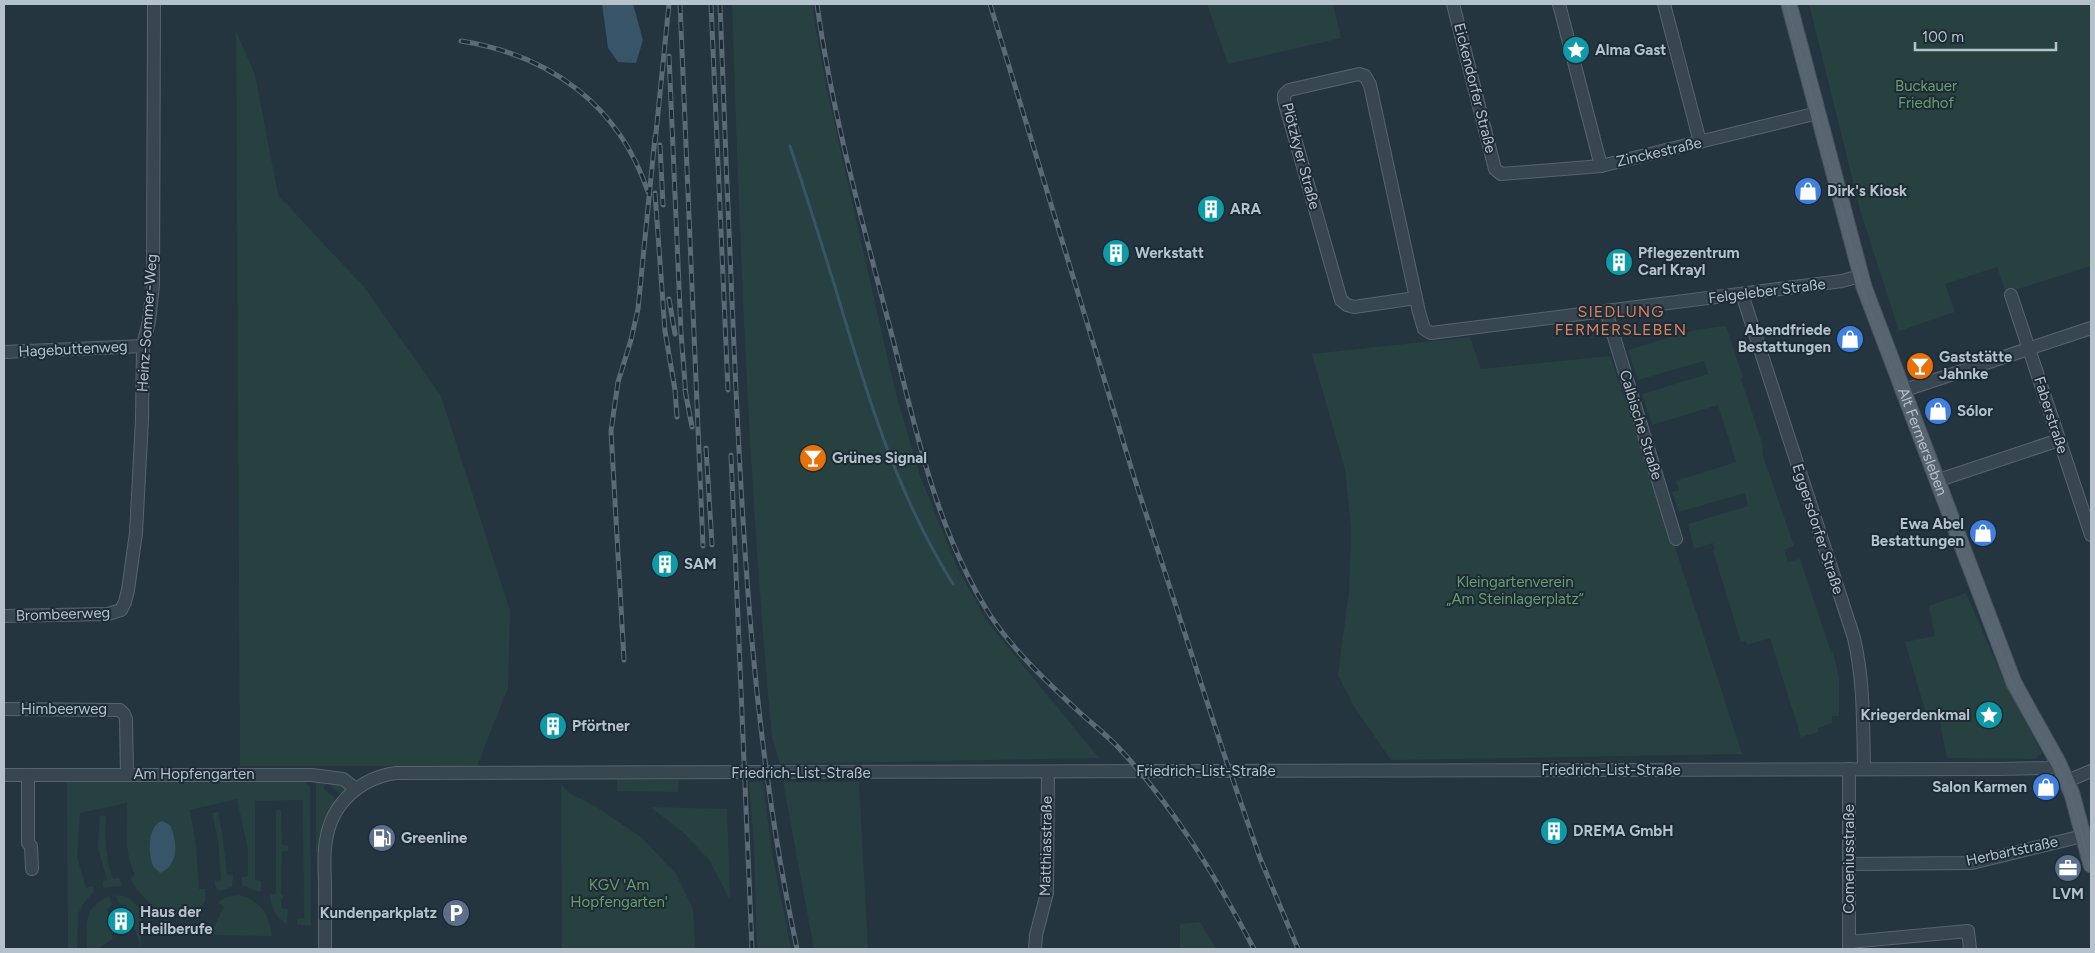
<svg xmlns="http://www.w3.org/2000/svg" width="2095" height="953" font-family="Figtree,sans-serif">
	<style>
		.green { fill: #264140 }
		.water { fill: #375468 }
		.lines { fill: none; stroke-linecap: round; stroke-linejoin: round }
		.stream { stroke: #375468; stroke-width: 3 }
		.minor-casing { stroke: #56646e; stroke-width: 14 }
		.major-casing { stroke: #45525c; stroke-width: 17 }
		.minor { stroke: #384650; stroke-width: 12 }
		.major { stroke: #566570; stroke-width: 15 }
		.tram { stroke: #5a6b77; stroke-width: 1 }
		.rail-casing { stroke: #5a6b77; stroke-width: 5 }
		.rail { stroke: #1d2b35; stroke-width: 3; stroke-dasharray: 9; stroke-linecap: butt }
		.labels { text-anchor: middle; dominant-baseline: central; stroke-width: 4; stroke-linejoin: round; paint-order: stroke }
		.poi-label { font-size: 15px; font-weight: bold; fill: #b5c1cb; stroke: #1d2b35; text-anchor: start }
		.park-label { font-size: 15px; fill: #6b9d6e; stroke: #1d2b35 }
		.street-label { font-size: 15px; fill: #b5c1cb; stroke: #1d2b35 }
		.neighbourhood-label { font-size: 16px; letter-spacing: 1px; fill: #d98161; stroke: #1d2b35 }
	</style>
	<rect width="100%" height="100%" fill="#243540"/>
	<!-- green -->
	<g class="green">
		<path d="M732,4h81l2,21 12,66 50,221 18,78 25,86 37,91 29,53 113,138 -319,6 -8,-27c-23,-244 -32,-489 -40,-733z"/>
		<path d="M1207,4h126l8,34 -113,26z"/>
		<path d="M1809,4h282v262l-85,27 -9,-26 -52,17 10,28 -56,19 -39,-121z"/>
		<path d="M236,31l19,44 23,120 86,92 77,109 69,215 -2,77 -31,78h-237z"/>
		<path d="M1726,326l17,52 -2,1 21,64 1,13 31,90 -10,4 4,12 12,-3 31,93h2l6,26v38h-7v7l-14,5v4l-17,5 -31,-99 -23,7 -2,-4 -4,1 -28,-91 2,-1 -2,-7 -19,6 -6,-25 60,-18 -3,-13 -66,19 -7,-20 7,-2 -3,-9 60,-19 -18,-57 -66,20 -10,-31 66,-20 -4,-13 -66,19 -10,-30 67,-20z"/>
		<path d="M1470,337l11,32 129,-13 65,191 67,207 -351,6 -36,-52 -17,-33 11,-84 2,-63 -6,-59 -33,-115z"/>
		<path d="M1966,593l38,88 38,72 -7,6 -88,-1 -9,-45h-12l-21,-71 30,-6 -6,-30z"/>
		<path d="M330,777l16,12 -5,5 -2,-1 -12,-10 -4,5 11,9 1,4 -11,23 -5,26 -3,3v-75z"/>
		<path d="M617,779l62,1 -1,12 -61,-1z"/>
		<path d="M67,782h237l6,5 1,139 -14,-2v-5l7,-1 -1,-118 -48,1v79l6,1v9l-2,2 -17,-7v-8l6,-1v-26l-11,-51 -47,11 6,35 3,44h6c0,5 2,11 -2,15 -9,12 -28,12 -41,7 -12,-5 -27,-22 -32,-34l5,-2c-13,-29 -6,-43 -8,-72l-47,10 -3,44 9,31 7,-2 1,5 -11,13 -5,10 -1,35h-9z"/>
		<path d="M749,782h14l9,71 19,96h-34l-3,-103z"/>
		<path d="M783,782h76l9,167h-54z"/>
		<path d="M561,783l7,9 30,16 43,29 35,37 17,35 2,40h-133z"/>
		<path d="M650,807l77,2 3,91 -20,-39 -28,-30z"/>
		<path d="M276,810h5l1,35 6,1v5h-6l-1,44h2v3l-2,1v9l7,1 -1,15c-11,-6 -17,-18 -17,-30h6z"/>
		<path d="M218,812l4,20 5,42 6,1 -1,12 -13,4 -3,-3 -2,-7 7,-1 -3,-41 -6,-26z"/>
		<path d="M100,816h6c-1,23 -1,41 7,63l6,-1 2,6 -1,2 -16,2 -2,-6 5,-3 -9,-31z"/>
		<path d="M116,895l13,3 13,12 -1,37 -15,-42 -8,-2z"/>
		<path d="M237,895c22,3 33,20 35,41l-62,-1 14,-28 -6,-5 9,-5z"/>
		<path d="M109,896l3,8 -5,6 6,21 -2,1 2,7 -16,10h-10c0,-25 -5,-41 22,-53z"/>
		<path d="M1200,922l16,27h-36v-25z"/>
	</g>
	<!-- water -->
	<g class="water">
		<path d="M602,4h31l10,36 -7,23 -18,-1 -10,-14z"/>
		<path d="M162,821l8,4c7,15 10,40 -10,48l-7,-7c-5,-13 -6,-40 9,-45z"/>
	</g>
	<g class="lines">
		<!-- stream -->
		<path class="stream" d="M790,146c16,48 31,96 46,144 30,102 60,203 117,294"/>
		<!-- minor casing -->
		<g class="minor-casing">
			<g id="minor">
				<path d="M1453,4l42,165 6,5 100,-8 217,-53"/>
				<path d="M1559,4l42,162"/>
				<path d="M1664,4l36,138"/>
				<path d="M1742,294l112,344c10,43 9,87 10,131"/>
				<path d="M2011,295l80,240"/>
				<path d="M1416,298l-62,9 -7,-2 -6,-5 -57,-200v-5l5,-5 70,-16 6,2 5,9 49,227 5,17 7,4 411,-52 18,-5"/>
				<path d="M1606,311l70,228"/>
				<path d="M4,352l139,-6"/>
				<path d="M1902,391l189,-63"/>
				<path d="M1936,481l123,-41"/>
				<path d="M4,616l104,-2 13,-4 4,-8 3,-12 8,-57 6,-114 1,-73 6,-25 4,-36 1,-281"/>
				<path d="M4,709l116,1 4,4 2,5 1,55"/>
				<path d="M4,775h308l31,4 13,10"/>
				<path d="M28,775v68l3,3 1,23"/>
				<path d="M2067,781l24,-10"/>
				<path d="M1849,864l123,-1 119,-29"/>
				<path d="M1849,942l119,-11 2,18"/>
				<path d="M325,949c0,-20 0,-41 0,-62 0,-15 -2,-31 1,-46 5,-37 34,-63 70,-68l1602,-4 50,-1 11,-4"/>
				<path d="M1035,949l1,-14 11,-42 1,-121"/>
				<path d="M1849,949v-180"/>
			</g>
		</g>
		<!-- major casing -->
		<g class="major-casing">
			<g id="major">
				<path id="s1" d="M1789,4l75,283 150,396 45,81 13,30 19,71"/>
			</g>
		</g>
		<!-- minor -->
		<use href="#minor" class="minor"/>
		<!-- major -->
		<use href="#major" class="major"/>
		<!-- tram -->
		<path class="tram" d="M1787,4l75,284 71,193 79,202 52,96 13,36 14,58"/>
		<!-- rail casing -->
		<g class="rail-casing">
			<g id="rail">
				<path d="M680,4l23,542"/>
				<path d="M711,4l17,386"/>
				<path d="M720,4c4,114 9,229 14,343 9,204 20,402 63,602"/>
				<path d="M817,4c15,109 45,217 73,324 25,97 45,201 100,287 23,35 56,66 87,95 13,12 27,23 39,35 57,60 100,132 138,204"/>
				<path d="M990,4l144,473 90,277 36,104 38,91"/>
				<path d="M461,41c89,14 158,64 187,151"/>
				<path d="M669,56l12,277 5,63"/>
				<path d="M655,143l14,-139"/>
				<path d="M660,145l3,60"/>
				<path d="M655,193l10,138 10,59 2,27"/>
				<path d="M669,299l6,35"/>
				<path d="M685,390l7,37"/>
				<path d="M706,448l6,97"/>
				<path d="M731,455l21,494"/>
				<path d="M624,660l-13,-229 7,-49 13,-42 7,-31 17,-172"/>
			</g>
		</g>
		<!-- rail -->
		<use href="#rail" class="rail"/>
	</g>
	<!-- icons -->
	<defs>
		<g id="sight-disc" transform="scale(1.4375)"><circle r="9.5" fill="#0f9aa8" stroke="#1d2b35"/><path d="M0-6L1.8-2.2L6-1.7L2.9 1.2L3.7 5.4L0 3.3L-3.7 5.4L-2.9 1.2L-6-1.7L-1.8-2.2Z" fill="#fff"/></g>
		<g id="shop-disc" transform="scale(1.4375)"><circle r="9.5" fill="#3f7fe0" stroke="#1d2b35"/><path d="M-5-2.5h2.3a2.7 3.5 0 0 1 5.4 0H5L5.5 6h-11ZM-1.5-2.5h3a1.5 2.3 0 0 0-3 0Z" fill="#fff"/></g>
		<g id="building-disc" transform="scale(1.4375)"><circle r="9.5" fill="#0f9aa8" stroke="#1d2b35"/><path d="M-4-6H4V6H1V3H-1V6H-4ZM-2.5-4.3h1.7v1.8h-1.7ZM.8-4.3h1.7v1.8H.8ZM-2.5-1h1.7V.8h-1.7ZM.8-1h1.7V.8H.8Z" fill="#fff"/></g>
		<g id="bar-disc" transform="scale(1.4375)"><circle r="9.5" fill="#e8710a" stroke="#1d2b35"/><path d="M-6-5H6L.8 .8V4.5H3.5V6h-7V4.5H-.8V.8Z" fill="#fff"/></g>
		<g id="fuel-disc" transform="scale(1.4375)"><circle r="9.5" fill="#5c6f8a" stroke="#1d2b35"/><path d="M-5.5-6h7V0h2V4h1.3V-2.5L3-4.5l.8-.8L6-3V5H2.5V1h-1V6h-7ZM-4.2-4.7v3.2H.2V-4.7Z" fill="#fff"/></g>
		<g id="office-disc" transform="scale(1.4375)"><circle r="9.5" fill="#5c6f8a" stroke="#1d2b35"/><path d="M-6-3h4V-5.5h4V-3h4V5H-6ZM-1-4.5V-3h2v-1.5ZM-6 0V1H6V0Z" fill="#fff"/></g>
		<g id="parking-disc" transform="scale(1.4375)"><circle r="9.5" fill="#5c6f8a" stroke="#1d2b35"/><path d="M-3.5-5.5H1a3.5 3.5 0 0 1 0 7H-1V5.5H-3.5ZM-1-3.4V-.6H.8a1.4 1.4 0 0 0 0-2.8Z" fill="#fff"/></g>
	</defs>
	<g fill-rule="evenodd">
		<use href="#sight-disc" x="1576" y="50"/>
		<use href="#shop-disc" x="1808" y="191"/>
		<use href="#building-disc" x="1211" y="209"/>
		<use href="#building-disc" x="1116" y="253"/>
		<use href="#building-disc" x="1619" y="262"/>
		<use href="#shop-disc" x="1850" y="339"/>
		<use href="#bar-disc" x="1920" y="366"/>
		<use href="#shop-disc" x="1938" y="411"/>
		<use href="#bar-disc" x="813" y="458"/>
		<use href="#shop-disc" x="1983" y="533"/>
		<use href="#building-disc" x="665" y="564"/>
		<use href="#sight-disc" x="1989" y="715"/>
		<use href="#building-disc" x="553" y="726"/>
		<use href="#shop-disc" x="2046" y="787"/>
		<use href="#building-disc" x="1554" y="831"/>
		<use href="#fuel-disc" x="382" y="838"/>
		<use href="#office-disc" x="2068" y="868"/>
		<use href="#parking-disc" x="456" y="913"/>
		<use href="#building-disc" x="121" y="921"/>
	</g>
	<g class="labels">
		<!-- poi labels -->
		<g class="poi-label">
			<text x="1595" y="50">Alma Gast</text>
			<text x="1827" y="191">Dirk's Kiosk</text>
			<text x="1230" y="209">ARA</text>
			<text x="1135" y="253">Werkstatt</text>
			<text x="1638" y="253">Pflegezentrum<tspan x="1638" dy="17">Carl Krayl</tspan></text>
			<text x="1831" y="330" text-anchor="end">Abendfriede<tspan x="1831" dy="17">Bestattungen</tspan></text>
			<text x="1939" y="357">Gaststätte<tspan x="1939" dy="17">Jahnke</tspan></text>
			<text x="1957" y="411">Sólor</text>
			<text x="832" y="458">Grünes Signal</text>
			<text x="1964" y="524" text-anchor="end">Ewa Abel<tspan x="1964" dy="17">Bestattungen</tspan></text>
			<text x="684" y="564">SAM</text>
			<text x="1970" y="715" text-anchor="end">Kriegerdenkmal</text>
			<text x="572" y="726">Pförtner</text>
			<text x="2027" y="787" text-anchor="end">Salon Karmen</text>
			<text x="1573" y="831">DREMA GmbH</text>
			<text x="401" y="838">Greenline</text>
			<text x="2068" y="894" text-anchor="middle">LVM</text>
			<text x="140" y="912">Haus der<tspan x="140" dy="17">Heilberufe</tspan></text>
			<text x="437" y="913" text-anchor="end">Kundenparkplatz</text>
		</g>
		<!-- park labels -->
		<g class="park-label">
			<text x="1926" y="86">Buckauer<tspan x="1926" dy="17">Friedhof</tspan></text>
			<text x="1515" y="582">Kleingartenverein<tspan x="1515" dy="17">„Am Steinlagerplatz“</tspan></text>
			<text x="619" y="885">KGV 'Am<tspan x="619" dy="17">Hopfengarten'</tspan></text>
		</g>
		<!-- street labels -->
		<g class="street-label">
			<text transform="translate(1475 88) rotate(76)">Eickendorfer Straße</text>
			<text transform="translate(1659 152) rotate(-13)">Zinckestraße</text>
			<text transform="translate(1301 156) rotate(75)">Plötzkyer Straße</text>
			<text transform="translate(1767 291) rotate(-7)">Felgeleber Straße</text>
			<text transform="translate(147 323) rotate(-86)">Heinz-Sommer-Weg</text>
			<text transform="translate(73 349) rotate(-3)">Hagebuttenweg</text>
			<text transform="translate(2051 415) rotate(72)">Faberstraße</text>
			<text transform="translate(1641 425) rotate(73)">Calbische Straße</text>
			<text stroke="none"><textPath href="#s1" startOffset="458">Alt Fermersleben</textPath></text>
			<text transform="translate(1818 529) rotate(72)">Eggersdorfer Straße</text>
			<text transform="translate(63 614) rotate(-2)">Brombeerweg</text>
			<text x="64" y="709">Himbeerweg</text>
			<text x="1611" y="770">Friedrich-List-Straße</text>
			<text x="1206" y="771">Friedrich-List-Straße</text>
			<text x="801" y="773">Friedrich-List-Straße</text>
			<text x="194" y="774">Am Hopfengarten</text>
			<text transform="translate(1046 846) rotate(-89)">Matthiasstraße</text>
			<text transform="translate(2012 851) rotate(-12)">Herbartstraße</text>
			<text transform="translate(1849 859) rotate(-90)">Comeniusstraße</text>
		</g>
		<!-- neighbourhood labels -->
		<g class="neighbourhood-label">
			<text x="1621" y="311">SIEDLUNG<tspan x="1621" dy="18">FERMERSLEBEN</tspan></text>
		</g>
	</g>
	<!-- border -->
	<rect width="2095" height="953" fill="none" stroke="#b5c1cb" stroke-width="10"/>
	<!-- scale -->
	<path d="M1915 42v8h141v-8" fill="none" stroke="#b5c1cb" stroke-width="2.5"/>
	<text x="1922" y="42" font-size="15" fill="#b5c1cb" stroke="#1d2b35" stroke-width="4" paint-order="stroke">100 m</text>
</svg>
